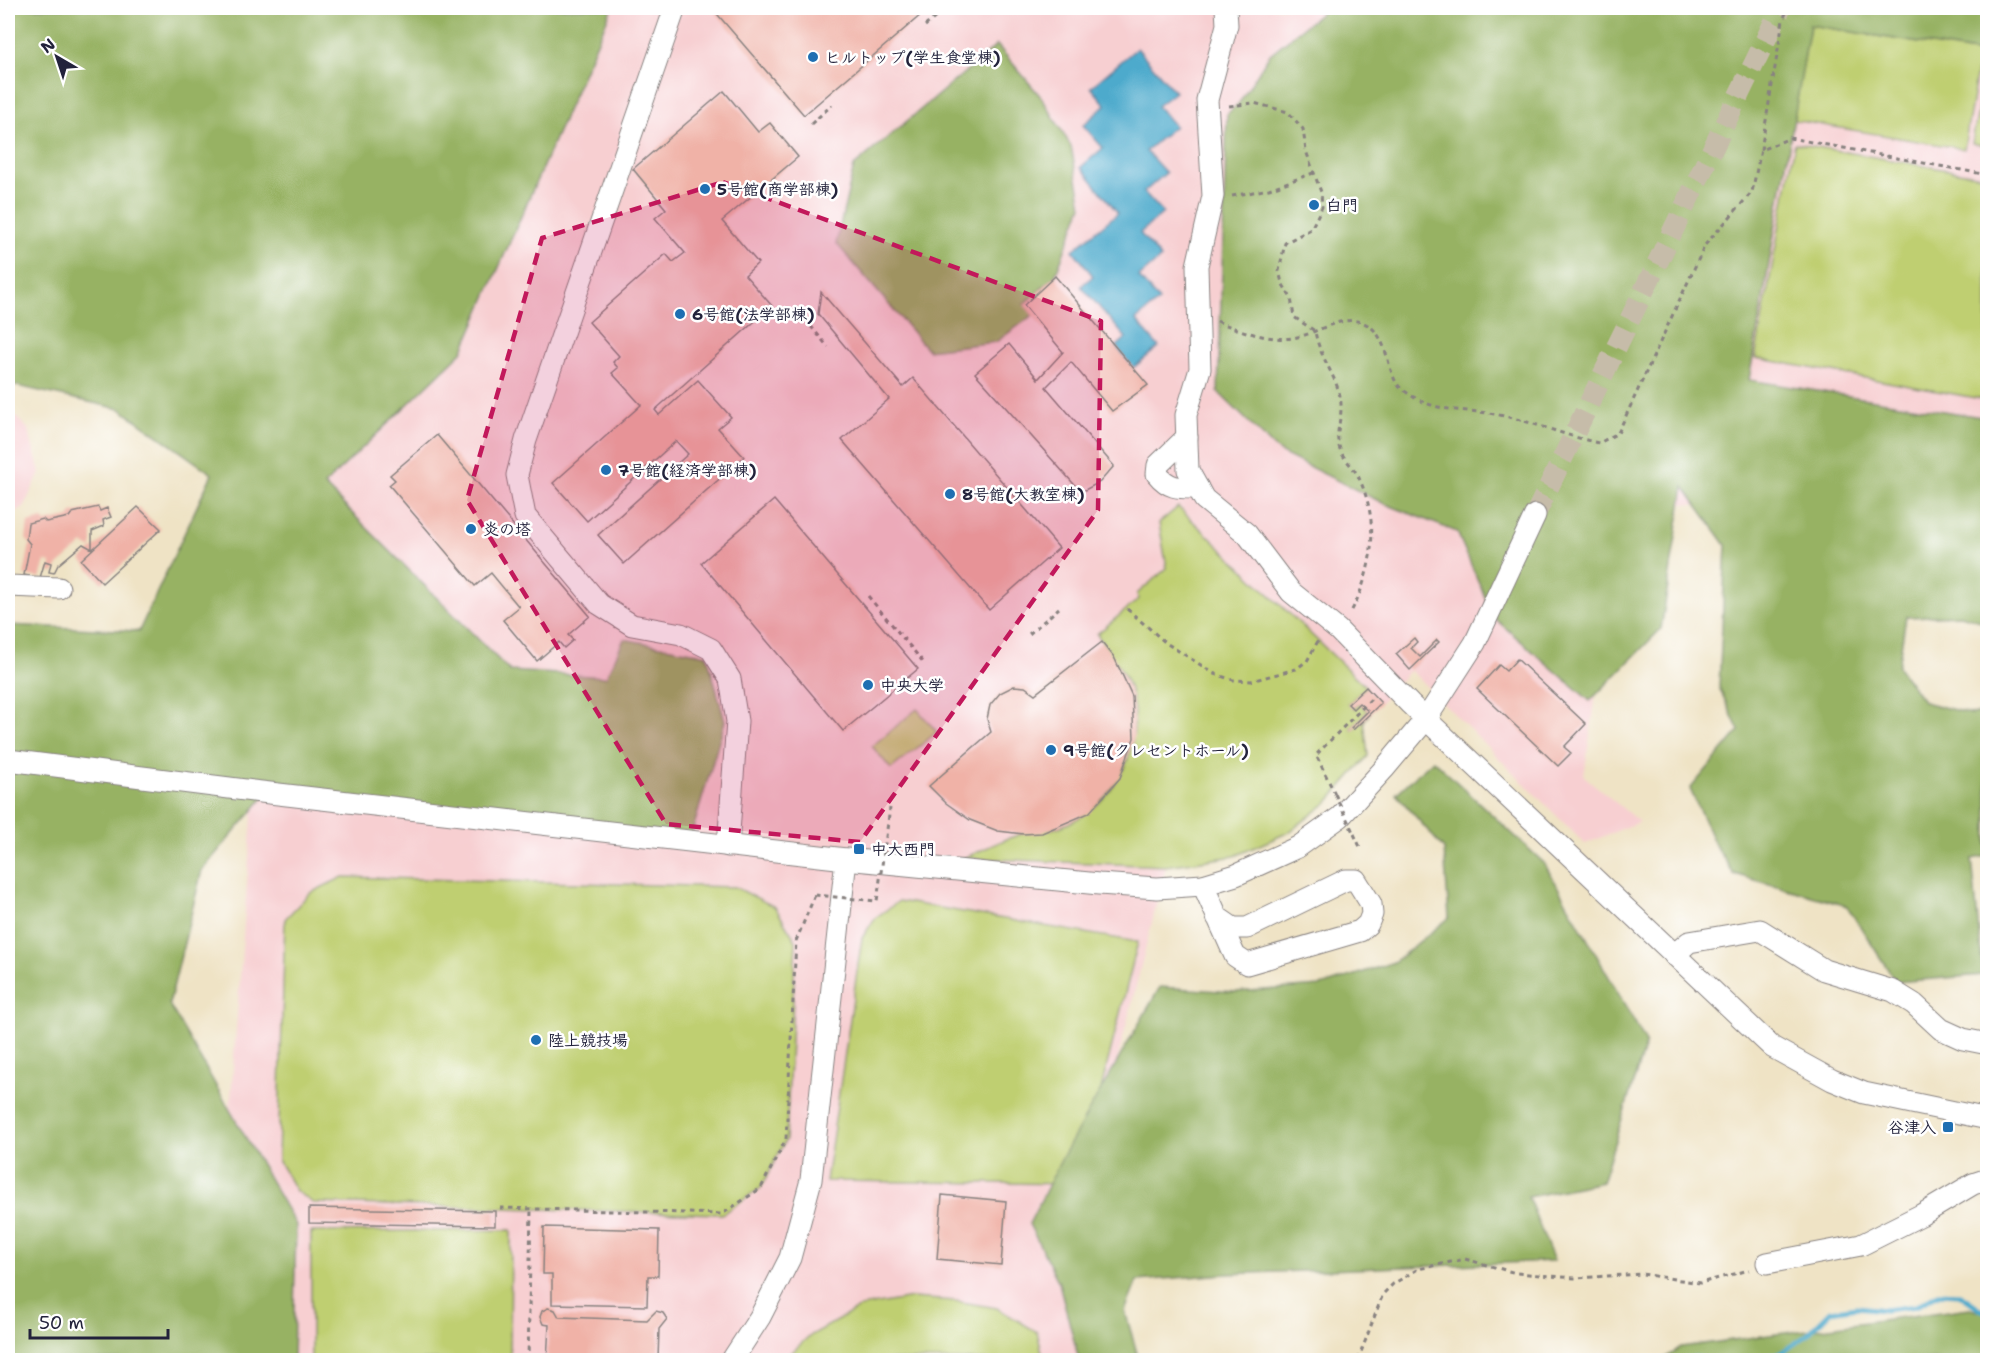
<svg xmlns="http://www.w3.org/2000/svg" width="1995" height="1368" font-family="'Shantell Sans','Klee One',sans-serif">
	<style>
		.built { fill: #f7cfd1 }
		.green { fill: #bfcf71; stroke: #707856; stroke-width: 1.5 }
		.forest { fill: #97b263; stroke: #5c6a4f; stroke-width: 1.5 }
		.water { fill: #4eaacc; stroke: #386684; stroke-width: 1.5 }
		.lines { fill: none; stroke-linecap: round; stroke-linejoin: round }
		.stream { stroke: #4eaacc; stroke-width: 5 }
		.building { fill: #f0b2a7 }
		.minor-tunnel { stroke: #c6bca9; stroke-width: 21; stroke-dasharray: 21 10; stroke-linecap: butt }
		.minor-casing { stroke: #888280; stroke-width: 23 }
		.path { stroke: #888280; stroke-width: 3; stroke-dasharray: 4.5 4.5; stroke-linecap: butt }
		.minor { stroke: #fff; stroke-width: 21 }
		.path-bridge { stroke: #888280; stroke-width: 3; stroke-dasharray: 4.5 4.5; stroke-linecap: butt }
		.marked { fill: #c2185b; fill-opacity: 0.2; stroke: #c2185b; stroke-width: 4.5; stroke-dasharray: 12 8; stroke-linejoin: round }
		.poi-dot { fill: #1f6fb2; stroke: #fff; stroke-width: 2 }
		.labels { text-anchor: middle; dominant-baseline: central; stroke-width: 5; stroke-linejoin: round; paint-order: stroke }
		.poi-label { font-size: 16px; font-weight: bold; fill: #22223b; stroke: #fff; text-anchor: start }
	</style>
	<rect width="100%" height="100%" fill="#fff"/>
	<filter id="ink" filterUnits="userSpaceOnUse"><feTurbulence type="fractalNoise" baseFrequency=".0167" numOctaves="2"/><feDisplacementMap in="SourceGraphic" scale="12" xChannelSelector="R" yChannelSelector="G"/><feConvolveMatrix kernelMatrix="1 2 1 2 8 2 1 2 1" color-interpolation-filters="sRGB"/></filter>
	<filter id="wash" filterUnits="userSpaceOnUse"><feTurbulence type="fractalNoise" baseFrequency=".008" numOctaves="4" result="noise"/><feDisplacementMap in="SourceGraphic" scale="24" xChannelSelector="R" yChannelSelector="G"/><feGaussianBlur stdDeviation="1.35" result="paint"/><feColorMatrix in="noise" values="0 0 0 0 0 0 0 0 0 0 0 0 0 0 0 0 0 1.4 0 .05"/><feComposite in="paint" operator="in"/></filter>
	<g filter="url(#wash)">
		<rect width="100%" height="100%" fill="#efe3c5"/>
		<!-- built -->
		<g class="built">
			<path d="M478,8h1509v515l-362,-23 -41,276 55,46 -54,22 -175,-174 -46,51 4,35 -40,46 -39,30 -54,24 -69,11 -100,397 23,96h-878l44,-582 14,-354z"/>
			<path d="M8,408l20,21 12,43 -16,35 -16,8z"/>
		</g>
		<!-- green -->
		<g class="green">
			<path d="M1810,25l170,28 -16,96 -171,-29z"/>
			<path d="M1987,61h1l-1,85 -15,-3z"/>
			<path d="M1795,143l192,34v223l-232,-42z"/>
			<path d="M1178,507l188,180 -18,17 6,5 5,-6 9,8 -17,17 2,2 18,-18 -7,9 4,35 -40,46 -39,30 -54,24 -69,10 -203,-8c19,-7 39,-19 59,-24 16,-3 30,-3 45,-10 49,-22 76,-74 65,-127 -5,-25 -23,-43 -35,-63l42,-35 -2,-5 30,-26 -8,-45z"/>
			<path d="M917,709l20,23 -46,37 -19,-23z"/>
			<path d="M343,877l392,10 40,20 21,34 -10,198 -25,49 -39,26 -409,-11 -17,-12 -18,-31 7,-241 25,-26z"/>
			<path d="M899,901l239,41 -61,242 -251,-3 36,-243 13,-20z"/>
			<path d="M511,1230l-1,130h-199v-128z"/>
			<path d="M912,1298l43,3 42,7 40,24 7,28h-260l24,-23 53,-30z"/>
		</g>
		<!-- forest -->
		<g class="forest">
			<path d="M8,8h604l-150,344 -138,133 186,186 96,6 18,-38 83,16 18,66 -34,115 -426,-40 -63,74 -33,134 127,221 -3,135h-285v-735l131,6 73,-157 -92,-65 -112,-25z"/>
			<path d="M1327,8h660v46l-177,-29 -61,355 238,38v205l-26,-8 -55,2 -8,50 26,35 46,12 17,-2v144l-15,3 11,116 -87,7 -49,-76 -113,-32 -18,-27 -26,-58 49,-58 -20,-44 7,-142 -42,-58 -23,142 -71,72 -96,-83 -37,-86 -74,-29 -104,-51 -61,-60 9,-278 12,-11 30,-48z"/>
			<path d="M997,45l45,53 29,48 11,60 -27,70 -31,28 9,11 -37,27 -68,8 -92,-107 18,-77z"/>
			<path d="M1433,760l111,103 102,179 -44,140 -74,15 26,64 -328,13 -89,7 -12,30 14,49h-60l-20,-77 -30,-59 34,-68 97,-169 75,5 86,-6 73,-24 55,-44 -5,-69 -48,-55z"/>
			<path d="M1970,1308l17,4v48h-325l19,-13z"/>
		</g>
		<!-- water -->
		<path class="water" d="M1137,48l38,44 -18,14 18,20 -29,25 20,22 -22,19 19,21 -23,20 21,25 -22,19 20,24 -23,19 23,27 -26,21 -17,-21 10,-9 -45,-52 12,-10 -20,-26 45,-37 -37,-46 22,-19 -20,-23 23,-20 -15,-18z"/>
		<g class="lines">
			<!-- stream -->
			<g class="stream">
				<path d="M1678,1360l18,-2 13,2"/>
				<path d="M1753,1360l26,-6 27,-18 25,-25 25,-4 29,3 31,-4 24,-13 19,1 29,20"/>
			</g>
		</g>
		<g id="blocks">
			<!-- building -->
			<g class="building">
				<path d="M712,8h217l-125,107z"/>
				<path d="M724,91l34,41 12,-9 28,34 -76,64 36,42 -13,12 27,31 -117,104 4,5 39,-35 33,37 -13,11 26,29 -120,107 -26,-29 90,-81 -12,-13 -89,80 -34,-38 88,-78 -29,-32 6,-5 -5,-6 6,-6 -30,-34 77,-68 7,8 12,-9 -30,-35 11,-9 -33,-40z"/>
				<path d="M1055,276l93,109 -36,26 -41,-49 -25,25 68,79 -14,16 -19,10 -106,-119 34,-29 29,35 25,-27 -39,-47z"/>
				<path d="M821,292l82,95 10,-9 146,170 -70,62 -147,-170 47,-41 -71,-85z"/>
				<path d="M437,435l153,181 -22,19 5,5 -9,8 -5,-6 -22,19 -34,-41 16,-13 -28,-34 -16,13 -86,-101 6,-5 -5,-5z"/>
				<path d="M774,500l144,169 -75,62 -142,-168z"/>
				<path d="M98,507l2,4 7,-3 4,9 -8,3 1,6 -12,5v18l-9,-5 -25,21 -4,8 -5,-1 2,-9 -6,-2 -5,17 -16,-3 6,-31 -4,-5 2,-16 15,-4 3,3 23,-5 3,-4z"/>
				<path d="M138,507l23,22 -59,54 -21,-23z"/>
				<path d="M1414,638l3,4 -6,6 9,9 17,-17 2,2 -29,28 -14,-16z"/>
				<path d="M1102,642l12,15 18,39 2,42 -14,40 -31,35 -47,20 -19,1 -25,-3 -28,-11 -24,-17 -17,-17 62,-54 -4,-13 3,-14 10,-12 14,-7 11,1 10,7z"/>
				<path d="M1517,659l69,65 -22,23 7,6 -13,13 -81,-77 22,-24 7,6z"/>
				<path d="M1366,687l15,16 -28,27 -2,-2 17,-17 -9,-8 -6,6 -5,-5z"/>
				<path d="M942,1195l64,6 -5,64 -64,-6z"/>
				<path d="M309,1208l186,3v15l-186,-3z"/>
				<path d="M544,1227l115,3 -1,46h-10l-1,30 -95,-2v-30h-9z"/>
				<path d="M548,1308l7,2 4,7 88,3 9,-9 7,2 4,6 -8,10 -1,31h-111l2,-35 -6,-1 -3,-7 2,-6z"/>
			</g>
		</g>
	</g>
	<g filter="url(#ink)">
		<use href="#blocks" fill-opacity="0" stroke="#888280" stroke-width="1.5"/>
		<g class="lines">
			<!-- minor-tunnel -->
			<path class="minor-tunnel" d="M1535,515l246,-507"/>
			<!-- minor casing -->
			<g class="minor-casing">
				<g id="minor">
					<path d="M675,8l-149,432 -9,35 8,41 74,88 33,21 49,9 30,15 19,30 7,42 -9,125"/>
					<path d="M1226,8l1,17 -20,75 6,96 -16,70 3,103 -14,46 2,55 16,29 43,35 44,58 47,38 72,74 362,343 60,33 32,13 124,26"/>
					<path d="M1187,437l-29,28 -1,9c12,15 22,14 41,14"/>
					<path d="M8,586l51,2"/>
					<path d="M8,760l253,32 585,67 253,25 58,4 46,-3 33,-10 62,-28 42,-30 44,-48 42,-50 49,-76 60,-128"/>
					<path d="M1203,885l32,71 12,8 113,-33 8,-7 4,-10 -1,-10 -15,-24h-10l-99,48h-14l-16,-11"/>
					<path d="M1674,955l15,-13 71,-12 64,40 69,21 21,13 27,25 22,10 25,5"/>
					<path d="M1767,1263l94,-18 60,-30 52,-31 15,-5"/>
					<path d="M732,1360l28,-43 30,-59 21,-78 35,-321"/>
				</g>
			</g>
			<!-- path -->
			<g class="path">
				<path d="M925,26l22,-18"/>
				<path d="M1229,106l25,-3 34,9 15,17 3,22 15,41 1,15 -11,22 -26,14 -6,28 3,12 9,15 3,19 21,14c4,27 25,49 26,73 1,16 -7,30 -1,45 3,10 13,17 18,27 22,45 16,92 -7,136"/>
				<path d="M811,124l21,-19"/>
				<path d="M1761,150l22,-130 5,-12"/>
				<path d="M1232,196l37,-7 47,-17"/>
				<path d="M805,319l23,28"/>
				<path d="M1217,321c20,9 52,20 75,17 24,-3 46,-23 69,-16 31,10 23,55 42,68 33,24 54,18 91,24 36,6 70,22 105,29l19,-10 87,-188 47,-53 9,-42 29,-12 198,37"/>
				<path d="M868,596l56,67"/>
				<path d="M1127,609l39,34 49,31 18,6 18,1 45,-12 11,-8 11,-20"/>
				<path d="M1029,634l30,-26"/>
				<path d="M1335,794l-19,-39 58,-59"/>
				<path d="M1354,834l7,15"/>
				<path d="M500,1208l222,6 39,-26 25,-49 10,-198 19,-46"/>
				<path d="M528,1360l3,-151"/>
				<path d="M1358,1360l25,-66 10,-10 25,-15 47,-10 51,14 59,5 67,-4 58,9 49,-13"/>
			</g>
			<!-- minor -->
			<use href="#minor" class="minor"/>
			<!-- path-bridge -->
			<g class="path-bridge">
				<path d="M1335,794l19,40"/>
				<path d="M815,895l62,6 13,-93"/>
			</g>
		</g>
	</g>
	<!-- marked area -->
	<path class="marked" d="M723,182l378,139 -3,189 -238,332 -194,-18 -199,-324 75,-262z"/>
	<!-- markers -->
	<g class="poi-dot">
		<circle cx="813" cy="57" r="6"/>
		<circle cx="705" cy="189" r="6"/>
		<circle cx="1314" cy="205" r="6"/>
		<circle cx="680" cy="314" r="6"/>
		<circle cx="606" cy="470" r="6"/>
		<circle cx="950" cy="494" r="6"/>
		<circle cx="471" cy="529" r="6"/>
		<circle cx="868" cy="685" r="6"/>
		<circle cx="1051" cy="750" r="6"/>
		<rect x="853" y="843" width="12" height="12" rx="3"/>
		<circle cx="536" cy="1040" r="6"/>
		<rect x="1942" y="1121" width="12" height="12" rx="3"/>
	</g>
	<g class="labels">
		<!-- poi labels -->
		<g class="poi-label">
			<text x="825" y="57">ヒルトップ(学生食堂棟)</text>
			<text x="717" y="189">5号館(商学部棟)</text>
			<text x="1326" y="205">白門</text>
			<text x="692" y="314">6号館(法学部棟)</text>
			<text x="618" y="470">7号館(経済学部棟)</text>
			<text x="962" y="494">8号館(大教室棟)</text>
			<text x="483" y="529">炎の塔</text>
			<text x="880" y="685">中央大学</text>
			<text x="1063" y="750">9号館(クレセントホール)</text>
			<text x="871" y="849">中大西門</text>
			<text x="548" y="1040">陸上競技場</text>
			<text x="1936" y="1127" text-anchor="end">谷津入</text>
		</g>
	</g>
	<!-- margin -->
	<rect width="1995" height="1368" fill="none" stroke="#fff" stroke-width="30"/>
	<!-- north arrow -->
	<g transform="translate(57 57) rotate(321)" stroke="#ffffff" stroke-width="4.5" paint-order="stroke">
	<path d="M0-4.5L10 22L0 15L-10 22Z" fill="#22223b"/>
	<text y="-9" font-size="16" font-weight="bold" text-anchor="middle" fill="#22223b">N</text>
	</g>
	<!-- scale -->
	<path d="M30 1329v9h138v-9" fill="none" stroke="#22223b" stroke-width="3"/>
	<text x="39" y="1329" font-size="18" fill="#22223b" stroke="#ffffff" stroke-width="4.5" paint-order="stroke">50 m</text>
</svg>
